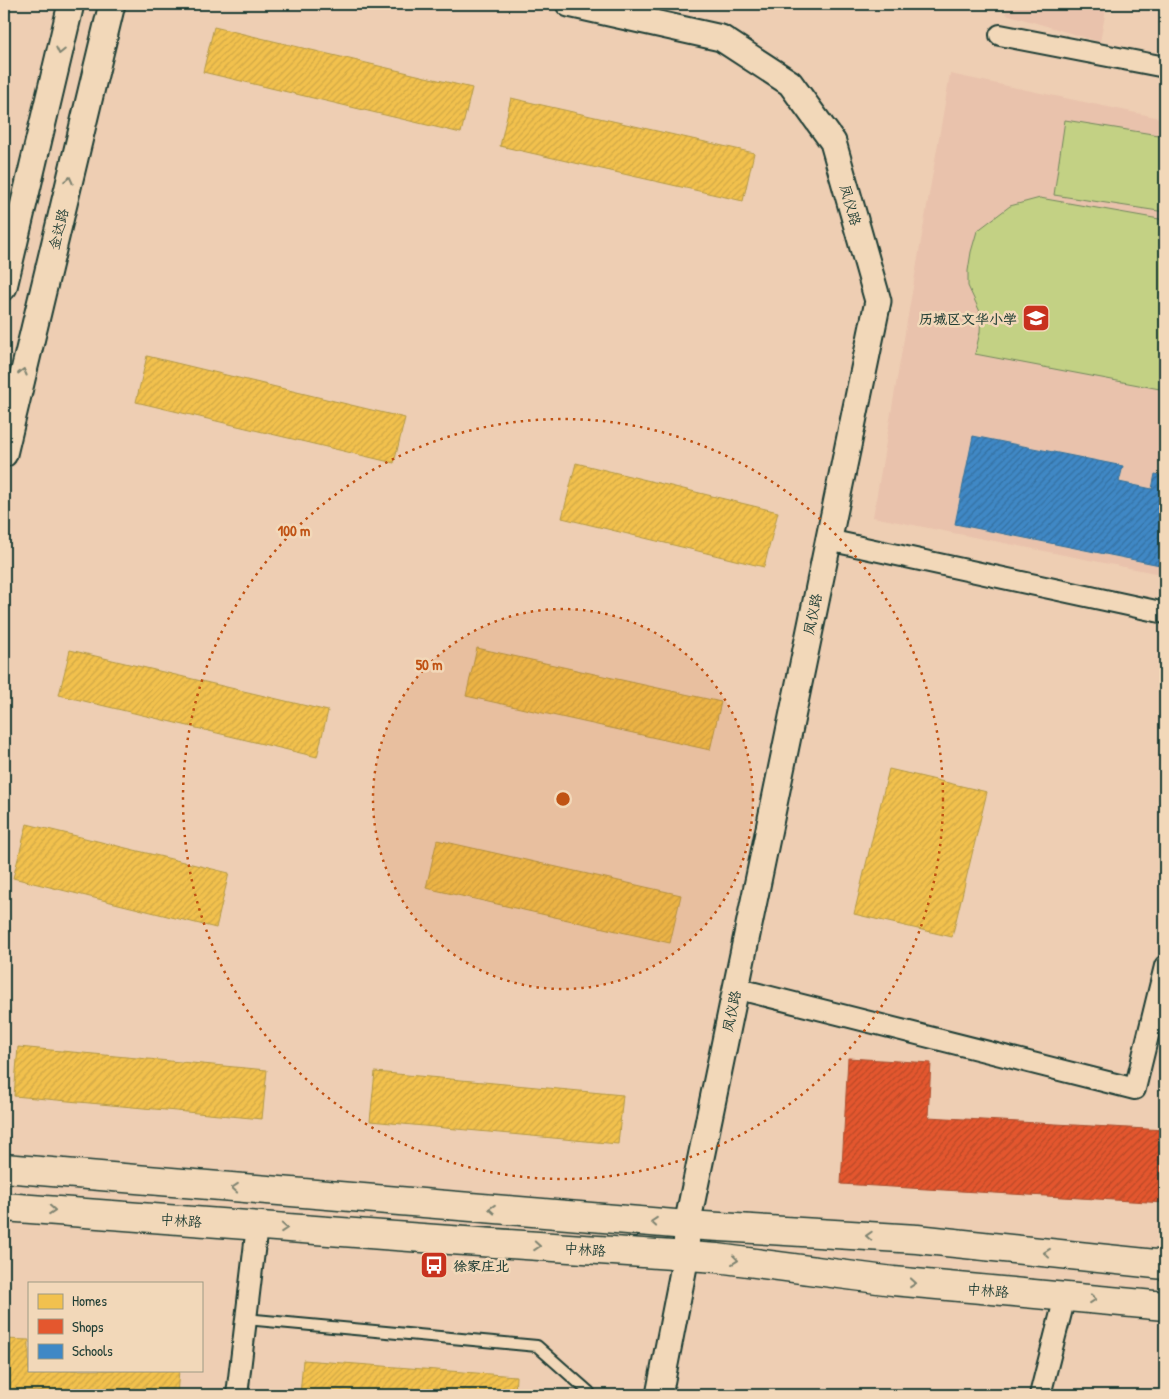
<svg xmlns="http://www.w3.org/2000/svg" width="1169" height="1399" font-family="'Patrick Hand','LXGW WenKai TC',sans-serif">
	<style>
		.built { fill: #e9c2ac }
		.pitch { fill: #c3d184; stroke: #71875c }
		.homes { fill: url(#homes-hatch); stroke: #b39946 }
		.shops { fill: url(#shops-hatch); stroke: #a94f30 }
		.schools { fill: url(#schools-hatch); stroke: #35729a }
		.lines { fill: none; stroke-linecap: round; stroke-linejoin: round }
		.service-casing { stroke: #1f3d34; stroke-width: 14 }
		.minor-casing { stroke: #1f3d34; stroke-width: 24 }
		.tertiary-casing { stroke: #1f3d34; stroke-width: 29 }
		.secondary-casing { stroke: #1f3d34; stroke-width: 31 }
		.service { stroke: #f2d8b9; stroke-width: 10 }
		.minor { stroke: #f2d8b9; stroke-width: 20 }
		.tertiary { stroke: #f2d8b9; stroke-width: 25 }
		.secondary { stroke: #f2d8b9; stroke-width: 28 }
		.oneway { stroke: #7e8370 }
		.ring { fill: none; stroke: #c05314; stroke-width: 2.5; stroke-dasharray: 2.5 5 }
		.labels { text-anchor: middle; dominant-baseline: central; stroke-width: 5; stroke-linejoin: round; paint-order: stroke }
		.street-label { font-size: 14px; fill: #1f3d34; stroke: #f2d8b9 }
		.poi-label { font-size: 14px; font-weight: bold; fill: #1f3d34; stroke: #f2d8b9; text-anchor: end }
		.centre { fill: #c05314; stroke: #f2d8b9; stroke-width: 2.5 }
		.ring-label { font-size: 15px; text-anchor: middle; font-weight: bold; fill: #c05314; stroke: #f2d8b9; stroke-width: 5; stroke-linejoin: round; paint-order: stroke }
	</style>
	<defs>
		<pattern id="homes-hatch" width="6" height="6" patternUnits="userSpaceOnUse" patternTransform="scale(1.25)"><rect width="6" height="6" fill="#f2c14e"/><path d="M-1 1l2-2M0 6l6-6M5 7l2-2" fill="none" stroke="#cfa745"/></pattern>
		<pattern id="shops-hatch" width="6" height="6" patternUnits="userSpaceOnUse" patternTransform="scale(1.25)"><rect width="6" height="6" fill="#e4572e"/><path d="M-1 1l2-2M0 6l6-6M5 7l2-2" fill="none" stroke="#b84928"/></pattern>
		<pattern id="schools-hatch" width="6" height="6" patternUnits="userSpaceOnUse" patternTransform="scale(1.25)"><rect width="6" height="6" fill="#3f88c5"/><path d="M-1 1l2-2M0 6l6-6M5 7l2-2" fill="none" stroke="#3470a1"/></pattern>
	</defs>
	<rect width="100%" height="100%" fill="#eeceb3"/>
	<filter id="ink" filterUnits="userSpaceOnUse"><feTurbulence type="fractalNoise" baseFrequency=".02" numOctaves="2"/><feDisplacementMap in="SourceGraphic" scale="10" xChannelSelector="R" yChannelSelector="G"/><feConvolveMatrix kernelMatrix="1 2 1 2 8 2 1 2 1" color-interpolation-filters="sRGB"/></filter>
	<g filter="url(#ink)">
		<!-- built -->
		<g class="built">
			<path d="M1006,4h101l-7,38 -94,-28z"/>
			<path d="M950,74l215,45v456l-292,-58z"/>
		</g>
		<!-- pitch -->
		<g class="pitch">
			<path d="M1065,120l100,16v76l-111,-17z"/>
			<path d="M1040,198l125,22v170l-190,-36 5,-22 1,-18 -13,-28v-15l3,-19 6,-21 33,-25z"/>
		</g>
		<!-- homes -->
		<g class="homes">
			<path d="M214,27l258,61 -11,45 -258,-61z"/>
			<path d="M511,98l243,55 -11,48 -243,-55z"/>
			<path d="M147,356l258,62 -11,45 -258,-61z"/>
			<path d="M576,463l202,49 -14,55 -202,-49z"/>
			<path d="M477,648l244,54 -11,48 -244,-54z"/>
			<path d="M70,650l258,61 -11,46 -258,-62z"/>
			<path d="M889,769l98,23 -35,145 -98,-23z"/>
			<path d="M27,824l202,49 -13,55 -203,-50z"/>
			<path d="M437,840l244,55 -11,48 -244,-55z"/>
			<path d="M18,1047l249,23 -5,49 -248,-23z"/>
			<path d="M375,1072l248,23 -5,49 -248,-23z"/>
			<path d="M4,1339l25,1v30h150l-2,25h-88l-85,-6z"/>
			<path d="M303,1360l213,16 -1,19h-215z"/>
		</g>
		<!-- shops -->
		<path class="shops" d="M848,1058l83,5 -3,54 237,13v73l-324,-19z"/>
		<!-- schools -->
		<path class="schools" d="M973,436l150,30 -4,16 33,7 3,-15 10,2v90l-210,-42z"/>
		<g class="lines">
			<!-- service casing -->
			<g class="service-casing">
				<path id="service" d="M246,1319l291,27 52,46 -1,3"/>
			</g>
			<!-- minor casing -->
			<g class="minor-casing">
				<g id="minor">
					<path d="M1000,35l165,32"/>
					<path d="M828,540l337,73"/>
					<path d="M735,988l400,101 30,-123"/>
					<path d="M237,1395l20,-169"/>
					<path d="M1040,1395l25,-98"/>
				</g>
			</g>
			<!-- tertiary casing -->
			<g class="tertiary-casing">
				<g id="tertiary">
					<path d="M569,4l152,34 69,45 43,59 45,159 -191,924 -1,31 -27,139"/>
					<path d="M4,287l67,-283"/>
					<path d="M4,454l108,-450"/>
				</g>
			</g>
			<!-- secondary casing -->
			<g class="secondary-casing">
				<g id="secondary">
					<path d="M4,1168l683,57 230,14 248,26"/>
					<path d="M4,1207l432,32 281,19 176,23 272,25"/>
				</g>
			</g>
			<!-- service -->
			<use href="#service" class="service"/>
			<!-- minor -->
			<use href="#minor" class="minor"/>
			<!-- tertiary -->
			<use href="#tertiary" class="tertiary"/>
			<!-- secondary -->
			<use href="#secondary" class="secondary"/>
		</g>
		<!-- one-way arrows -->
		<defs><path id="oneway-chevron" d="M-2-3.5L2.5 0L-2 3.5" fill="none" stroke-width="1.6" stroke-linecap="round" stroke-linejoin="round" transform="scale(1.25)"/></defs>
		<g class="oneway">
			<use href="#oneway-chevron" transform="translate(60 51) rotate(103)"/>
			<use href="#oneway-chevron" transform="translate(69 180) rotate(-76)"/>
			<use href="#oneway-chevron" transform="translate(23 372) rotate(-76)"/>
			<use href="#oneway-chevron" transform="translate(235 1188) rotate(-175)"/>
			<use href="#oneway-chevron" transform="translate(492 1209) rotate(-175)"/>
			<use href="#oneway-chevron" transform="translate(52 1210) rotate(4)"/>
			<use href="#oneway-chevron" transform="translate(654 1222) rotate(-175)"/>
			<use href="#oneway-chevron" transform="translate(284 1228) rotate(4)"/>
			<use href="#oneway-chevron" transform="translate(869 1236) rotate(-177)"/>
			<use href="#oneway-chevron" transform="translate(537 1246) rotate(4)"/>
			<use href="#oneway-chevron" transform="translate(1047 1253) rotate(-174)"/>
			<use href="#oneway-chevron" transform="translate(735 1260) rotate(7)"/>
			<use href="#oneway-chevron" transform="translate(913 1283) rotate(5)"/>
			<use href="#oneway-chevron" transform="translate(1093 1299) rotate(5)"/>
		</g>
	</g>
	<!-- distance rings -->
	<circle cx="563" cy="799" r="190" fill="#c05314" fill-opacity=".12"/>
	<g class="ring">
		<circle cx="563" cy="799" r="190"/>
		<circle cx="563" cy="799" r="380"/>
	</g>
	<!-- icons -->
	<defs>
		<g id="school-square" transform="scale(1.4375)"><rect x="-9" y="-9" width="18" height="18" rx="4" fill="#c8321e" stroke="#f2d8b9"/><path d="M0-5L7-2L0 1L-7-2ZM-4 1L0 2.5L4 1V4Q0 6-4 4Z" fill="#fff"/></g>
		<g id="bus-square" transform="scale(1.4375)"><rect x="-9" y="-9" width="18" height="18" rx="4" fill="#c8321e" stroke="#f2d8b9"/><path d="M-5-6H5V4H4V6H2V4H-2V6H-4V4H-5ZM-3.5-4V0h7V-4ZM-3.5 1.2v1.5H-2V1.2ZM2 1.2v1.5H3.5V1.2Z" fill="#fff"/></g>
	</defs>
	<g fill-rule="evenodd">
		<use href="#school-square" x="1036" y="318"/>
		<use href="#bus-square" x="434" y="1265"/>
	</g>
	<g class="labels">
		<!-- street labels -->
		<g class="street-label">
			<text transform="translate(851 205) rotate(74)">凤仪路</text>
			<text transform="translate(58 229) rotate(-76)">金达路</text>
			<text transform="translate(812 614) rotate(-78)">凤仪路</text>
			<text transform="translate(731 1011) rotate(-78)">凤仪路</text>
			<text transform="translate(181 1220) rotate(4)">中林路</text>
			<text transform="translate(585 1249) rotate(4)">中林路</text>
			<text transform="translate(988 1290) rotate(5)">中林路</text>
		</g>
		<!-- poi labels -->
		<g class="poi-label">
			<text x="1017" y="318">历城区文华小学</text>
			<text x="453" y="1265" text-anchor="start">徐家庄北</text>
		</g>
	</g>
	<circle cx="563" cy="799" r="8" class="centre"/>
	<g class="ring-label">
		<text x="294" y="536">100 m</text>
		<text x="429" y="670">50 m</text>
	</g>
	<!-- margin -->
	<rect width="1169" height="1399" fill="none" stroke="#f2d8b9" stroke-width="20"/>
	<rect x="10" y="10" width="1149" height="1379" fill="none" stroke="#1f3d34" stroke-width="2" filter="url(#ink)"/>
	<!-- legend -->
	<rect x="28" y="1282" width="175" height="90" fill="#f2d8b9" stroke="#9e9a84"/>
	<rect x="38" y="1294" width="25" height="15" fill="#f2c14e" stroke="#9e9a84"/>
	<text x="72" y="1306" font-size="15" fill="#1f3d34">Homes</text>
	<rect x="38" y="1319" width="25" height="15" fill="#e4572e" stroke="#9e9a84"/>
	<text x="72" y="1332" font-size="15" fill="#1f3d34">Shops</text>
	<rect x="38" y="1344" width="25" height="15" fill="#3f88c5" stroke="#9e9a84"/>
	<text x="72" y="1356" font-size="15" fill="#1f3d34">Schools</text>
</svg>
